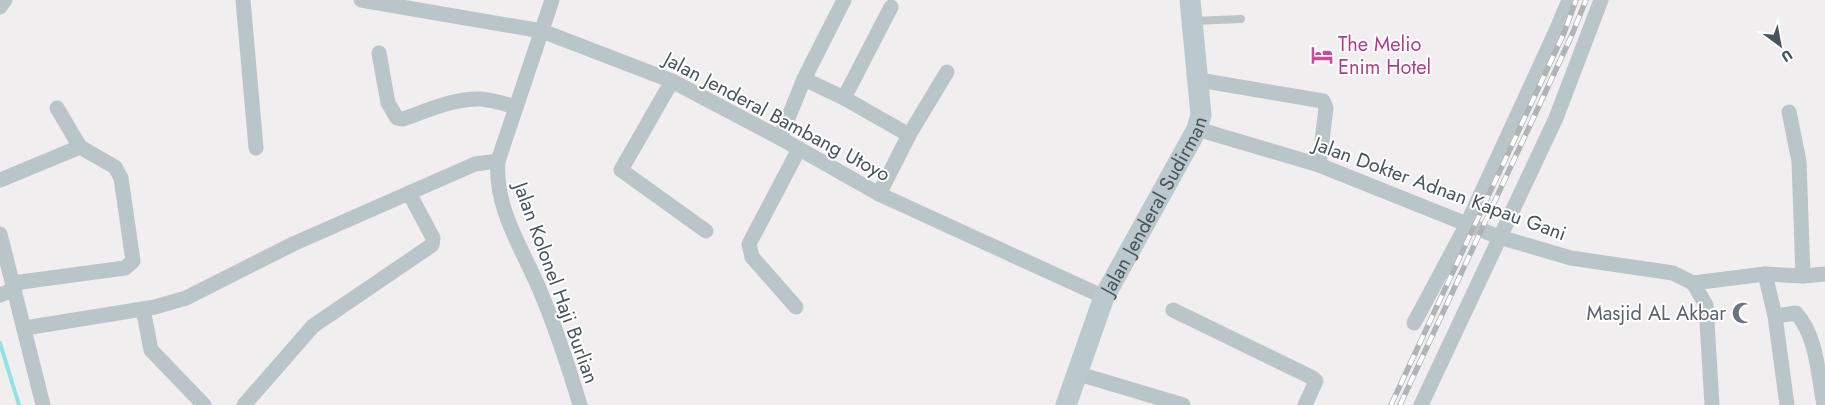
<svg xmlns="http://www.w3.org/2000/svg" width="1825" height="405" font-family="Jost,sans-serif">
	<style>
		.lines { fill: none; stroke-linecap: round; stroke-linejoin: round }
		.stream { stroke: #90e3e3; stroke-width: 4 }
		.service { stroke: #bac5c9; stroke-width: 8 }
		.minor { stroke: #bac5c9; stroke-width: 15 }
		.secondary { stroke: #bbc8ce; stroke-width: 21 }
		.rail-casing { stroke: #b0b4b7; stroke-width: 5.5 }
		.rail { stroke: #fff; stroke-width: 4; stroke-dasharray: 11; stroke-linecap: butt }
		.labels { text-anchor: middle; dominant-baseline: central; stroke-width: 4; stroke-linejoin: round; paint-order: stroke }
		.hotel-label { font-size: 20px; fill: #b23c85; stroke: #fff; text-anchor: start }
		.street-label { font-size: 20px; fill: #485459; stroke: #fff }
		.worship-label { font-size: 20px; fill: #5b616d; stroke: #fff; text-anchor: end }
	</style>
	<rect width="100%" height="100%" fill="#f0eeee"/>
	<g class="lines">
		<!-- stream -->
		<path class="stream" d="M0,343l19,62"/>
		<!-- service -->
		<path class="service" d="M1194,21l47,-2"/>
		<!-- minor -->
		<g class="minor">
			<path d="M243,0l13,148"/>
			<path d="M361,0l181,31 130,50 108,57 99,56 225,103"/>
			<path d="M552,0l-54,161c-4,48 26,90 43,132 15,36 28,75 39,112"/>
			<path d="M0,7l5,-7"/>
			<path d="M379,53l9,50 9,15 6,1c26,-9 51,-21 78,-20 12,1 24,5 35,8"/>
			<path d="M804,79l40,19 65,37"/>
			<path d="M1199,80l124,21 3,7 -7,57"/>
			<path d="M672,81l-51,89 85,61"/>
			<path d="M844,98l47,-91"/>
			<path d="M57,108l23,39"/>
			<path d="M1789,112l10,49 4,115"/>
			<path d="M1197,129l122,36 180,72 72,21 102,15 20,10 13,22 6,100"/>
			<path d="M780,138l24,-59 40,-79"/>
			<path d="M0,180l80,-33 35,20 6,11 12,83 -8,7 -112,15"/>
			<path d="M879,194l30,-59 38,-63"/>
			<path d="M0,234l43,171"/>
			<path d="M1765,274l10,42 12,89"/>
			<path d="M1693,283l72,-9 38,2 22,-2"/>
			<path d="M0,295l15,-6"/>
			<path d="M796,307l-44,-50 -3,-13 50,-95"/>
			<path d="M143,309l8,41 53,55"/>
			<path d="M1173,310l140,68 3,3 -11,24"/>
			<path d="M1775,316l21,-3c21,23 22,62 28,92"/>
			<path d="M1414,323l53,-99 89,-193 13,-31"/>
			<path d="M25,328l130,-21 31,-9 107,-54 116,-51"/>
			<path d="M1079,374l104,31"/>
			<path d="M244,405l69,-79 119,-81 1,-7 -24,-45 66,-29 23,-3"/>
			<path d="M1421,405l135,-287 45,-118"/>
		</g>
		<!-- secondary -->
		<path class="secondary" id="s1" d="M1066,405l38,-108 93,-168 4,-14 -11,-115"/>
		<!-- rail casing -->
		<g class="rail-casing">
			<g id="rail">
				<path d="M1391,405l173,-372 12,-33"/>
				<path d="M1400,405l171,-368 15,-37"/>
			</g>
		</g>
		<!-- rail -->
		<use href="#rail" class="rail"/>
	</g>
	<!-- icons -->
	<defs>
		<g id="hotel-bare" transform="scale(1.725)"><path d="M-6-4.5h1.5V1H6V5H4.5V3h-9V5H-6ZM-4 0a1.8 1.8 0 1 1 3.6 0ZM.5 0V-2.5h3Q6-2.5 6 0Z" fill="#d1479c" stroke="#fff" stroke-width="2.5" paint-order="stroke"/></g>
		<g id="mosque-bare" transform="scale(1.725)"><path d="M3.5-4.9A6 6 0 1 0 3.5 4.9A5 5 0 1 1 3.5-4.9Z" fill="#6b7280" stroke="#fff" stroke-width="2.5" paint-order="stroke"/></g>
	</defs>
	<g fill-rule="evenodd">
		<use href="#hotel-bare" x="1322" y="55"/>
		<use href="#mosque-bare" x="1743" y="313"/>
	</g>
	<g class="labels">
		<!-- hotel labels -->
		<g class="hotel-label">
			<text x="1338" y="44">The Melio<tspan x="1338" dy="23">Enim Hotel</tspan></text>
		</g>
		<!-- street labels -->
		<g class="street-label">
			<text transform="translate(777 117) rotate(28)">Jalan Jenderal Bambang Utoyo</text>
			<text transform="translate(1440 189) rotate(20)">Jalan Dokter Adnan Kapau Gani</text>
			<text stroke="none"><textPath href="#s1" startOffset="219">Jalan Jenderal Sudirman</textPath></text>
			<text transform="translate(556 283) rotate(70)">Jalan Kolonel Haji Burlian</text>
		</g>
		<!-- worship labels -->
		<g class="worship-label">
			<text x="1726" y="313">Masjid AL Akbar</text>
		</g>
	</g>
	<!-- north arrow -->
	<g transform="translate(1780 45) rotate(148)" stroke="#ffffff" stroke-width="4" paint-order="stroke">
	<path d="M0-4L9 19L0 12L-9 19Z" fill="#485459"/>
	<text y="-8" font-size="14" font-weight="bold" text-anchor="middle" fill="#485459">U</text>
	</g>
</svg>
